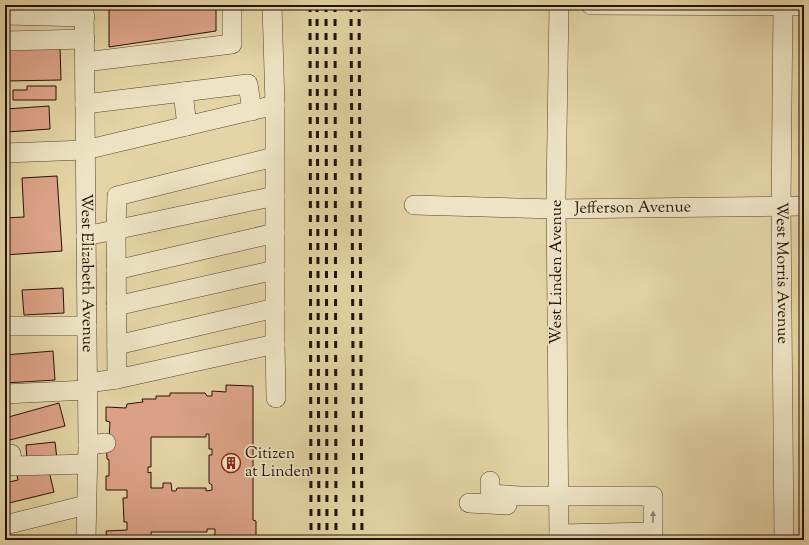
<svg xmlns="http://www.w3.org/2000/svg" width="809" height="545" font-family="'Sorts Mill Goudy',serif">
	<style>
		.building { fill: #dea488; stroke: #241107; fill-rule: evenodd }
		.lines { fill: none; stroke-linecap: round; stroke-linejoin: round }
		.minor-casing { stroke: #54422f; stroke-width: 20 }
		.minor { stroke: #eee4c5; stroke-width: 19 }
		.rail { stroke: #241107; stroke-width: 3; stroke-dasharray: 7 7; stroke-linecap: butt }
		.oneway { fill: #938570 }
		.labels { text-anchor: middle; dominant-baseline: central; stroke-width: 3.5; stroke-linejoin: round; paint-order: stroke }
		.street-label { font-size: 16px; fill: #241107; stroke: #eee4c5 }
		.poi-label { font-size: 16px; fill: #241107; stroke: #eee4c5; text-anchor: start }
	</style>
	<rect width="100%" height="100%" fill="#e5d5a6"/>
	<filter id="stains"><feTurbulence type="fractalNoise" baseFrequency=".005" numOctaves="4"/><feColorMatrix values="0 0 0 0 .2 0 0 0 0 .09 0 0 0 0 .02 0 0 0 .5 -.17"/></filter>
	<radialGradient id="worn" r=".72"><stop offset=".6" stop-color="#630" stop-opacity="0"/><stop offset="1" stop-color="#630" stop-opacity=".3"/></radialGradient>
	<!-- building -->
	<g class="building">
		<rect x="10" y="5" width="52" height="8"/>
		<path d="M109,5h107v26l-107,16z"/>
		<path d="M60,48l1,32 -56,1v-32z"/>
		<path d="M27,86h29v14h-43v-10h14z"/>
		<path d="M49,106l1,23 -43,3 -1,-23z"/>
		<path d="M57,176l5,75 -57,4v-37l19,-1 -2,-39z"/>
		<path d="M63,288l1,25 -40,2 -2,-25z"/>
		<path d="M53,351l2,29 -50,3v-28z"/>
		<path d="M226,385l27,1v134l3,1v19h-43v-5h2v-6h-8v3h-56v8h-44l-1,-9 21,-1v-8h-3l-1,-24h4v-8h-21v-14h3v-16l-2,-1 -1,-21h3l1,-16 -4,-1v-14l20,1 1,-4 16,-2 -1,-3h14v-3h14v-3h35l2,3h5v-5l14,1zM206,434h3v15h3v6h-3v28l3,2v5l-6,1v-3h-29l-1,3h-4l-1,-8h-8v5h-12v-16l-3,1v-6h3v-30h55z"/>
		<path d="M59,403l6,23 -55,14 -5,-22z"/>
		<path d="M55,442l2,17 -30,3 -1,-17z"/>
		<path d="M48,467l6,25 -49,12v-21l13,-3 -1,-5z"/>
	</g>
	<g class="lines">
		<!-- minor casing -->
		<g class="minor-casing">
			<g id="minor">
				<path id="s1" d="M84,5l4,440 -2,95"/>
				<path d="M591,5l213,1"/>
				<path id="s2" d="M783,5l-2,201 3,334"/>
				<path d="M5,15l80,2"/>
				<path d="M5,41l80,-2"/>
				<path d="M85,62l147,-18v-39"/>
				<path d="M183,92l4,34"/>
				<path d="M85,104l163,-20 4,27"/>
				<path d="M5,153l80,-3 190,-45"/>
				<path id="s3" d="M414,205l142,4 248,-3"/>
				<path d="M86,236l189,-40"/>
				<path d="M116,270l159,-37"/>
				<path d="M116,306l159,-36"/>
				<path d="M5,326h82"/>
				<path d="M275,344l1,54"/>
				<path d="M117,345l158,-37"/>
				<path d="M117,379l-1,-149 1,-34 157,-39"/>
				<path d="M87,383l30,-4 158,-35v-239l-3,-100"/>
				<path d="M5,394l82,-4"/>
				<path d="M88,445l18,-2"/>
				<path d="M11,454l2,12 74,-2"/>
				<path d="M490,481v13l30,2h133v36l-94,2"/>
				<path d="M469,503l38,2"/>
				<path d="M5,525l81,-20"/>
				<path d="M559,540l-3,-344 3,-191"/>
			</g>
		</g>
		<!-- minor -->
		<use href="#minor" class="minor"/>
		<!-- rail -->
		<g class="rail">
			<path d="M310,5l1,535"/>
			<path d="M317,5l2,535"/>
			<path d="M326,5l1,535"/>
			<path d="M335,5l1,535"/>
			<path d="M351,5l3,535"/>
			<path d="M359,5l3,535"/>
		</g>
	</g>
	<!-- one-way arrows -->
	<defs><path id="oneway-solid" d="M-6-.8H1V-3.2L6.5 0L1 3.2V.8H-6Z"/></defs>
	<use class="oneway" href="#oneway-solid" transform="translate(653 517) rotate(-89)"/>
	<!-- icons -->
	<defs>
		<g id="building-ring" transform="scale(1)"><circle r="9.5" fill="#eee4c5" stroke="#8f2418" stroke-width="1.5"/><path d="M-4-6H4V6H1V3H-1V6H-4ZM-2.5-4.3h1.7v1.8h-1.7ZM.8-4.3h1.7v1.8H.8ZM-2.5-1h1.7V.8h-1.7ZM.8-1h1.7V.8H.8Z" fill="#8f2418"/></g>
	</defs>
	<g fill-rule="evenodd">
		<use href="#building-ring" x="231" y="463"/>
	</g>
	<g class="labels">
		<!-- street labels -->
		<g class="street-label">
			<text stroke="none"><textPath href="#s3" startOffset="219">Jefferson Avenue</textPath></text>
			<text transform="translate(557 272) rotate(-90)">West Linden Avenue</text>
			<text stroke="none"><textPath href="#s2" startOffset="268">West Morris Avenue</textPath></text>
			<text stroke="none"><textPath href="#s1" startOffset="268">West Elizabeth Avenue</textPath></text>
		</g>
		<!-- poi labels -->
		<g class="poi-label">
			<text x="245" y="454">Citizen<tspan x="245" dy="18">at Linden</tspan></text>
		</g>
	</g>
	<!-- margin -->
	<rect width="809" height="545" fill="none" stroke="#e5d5a6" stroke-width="20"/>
	<rect x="6" y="6" width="797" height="533" fill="none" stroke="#241107" stroke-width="2"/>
	<rect x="10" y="10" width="789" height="525" fill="none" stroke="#241107"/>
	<rect width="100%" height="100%" filter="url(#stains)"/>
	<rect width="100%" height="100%" fill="url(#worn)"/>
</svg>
